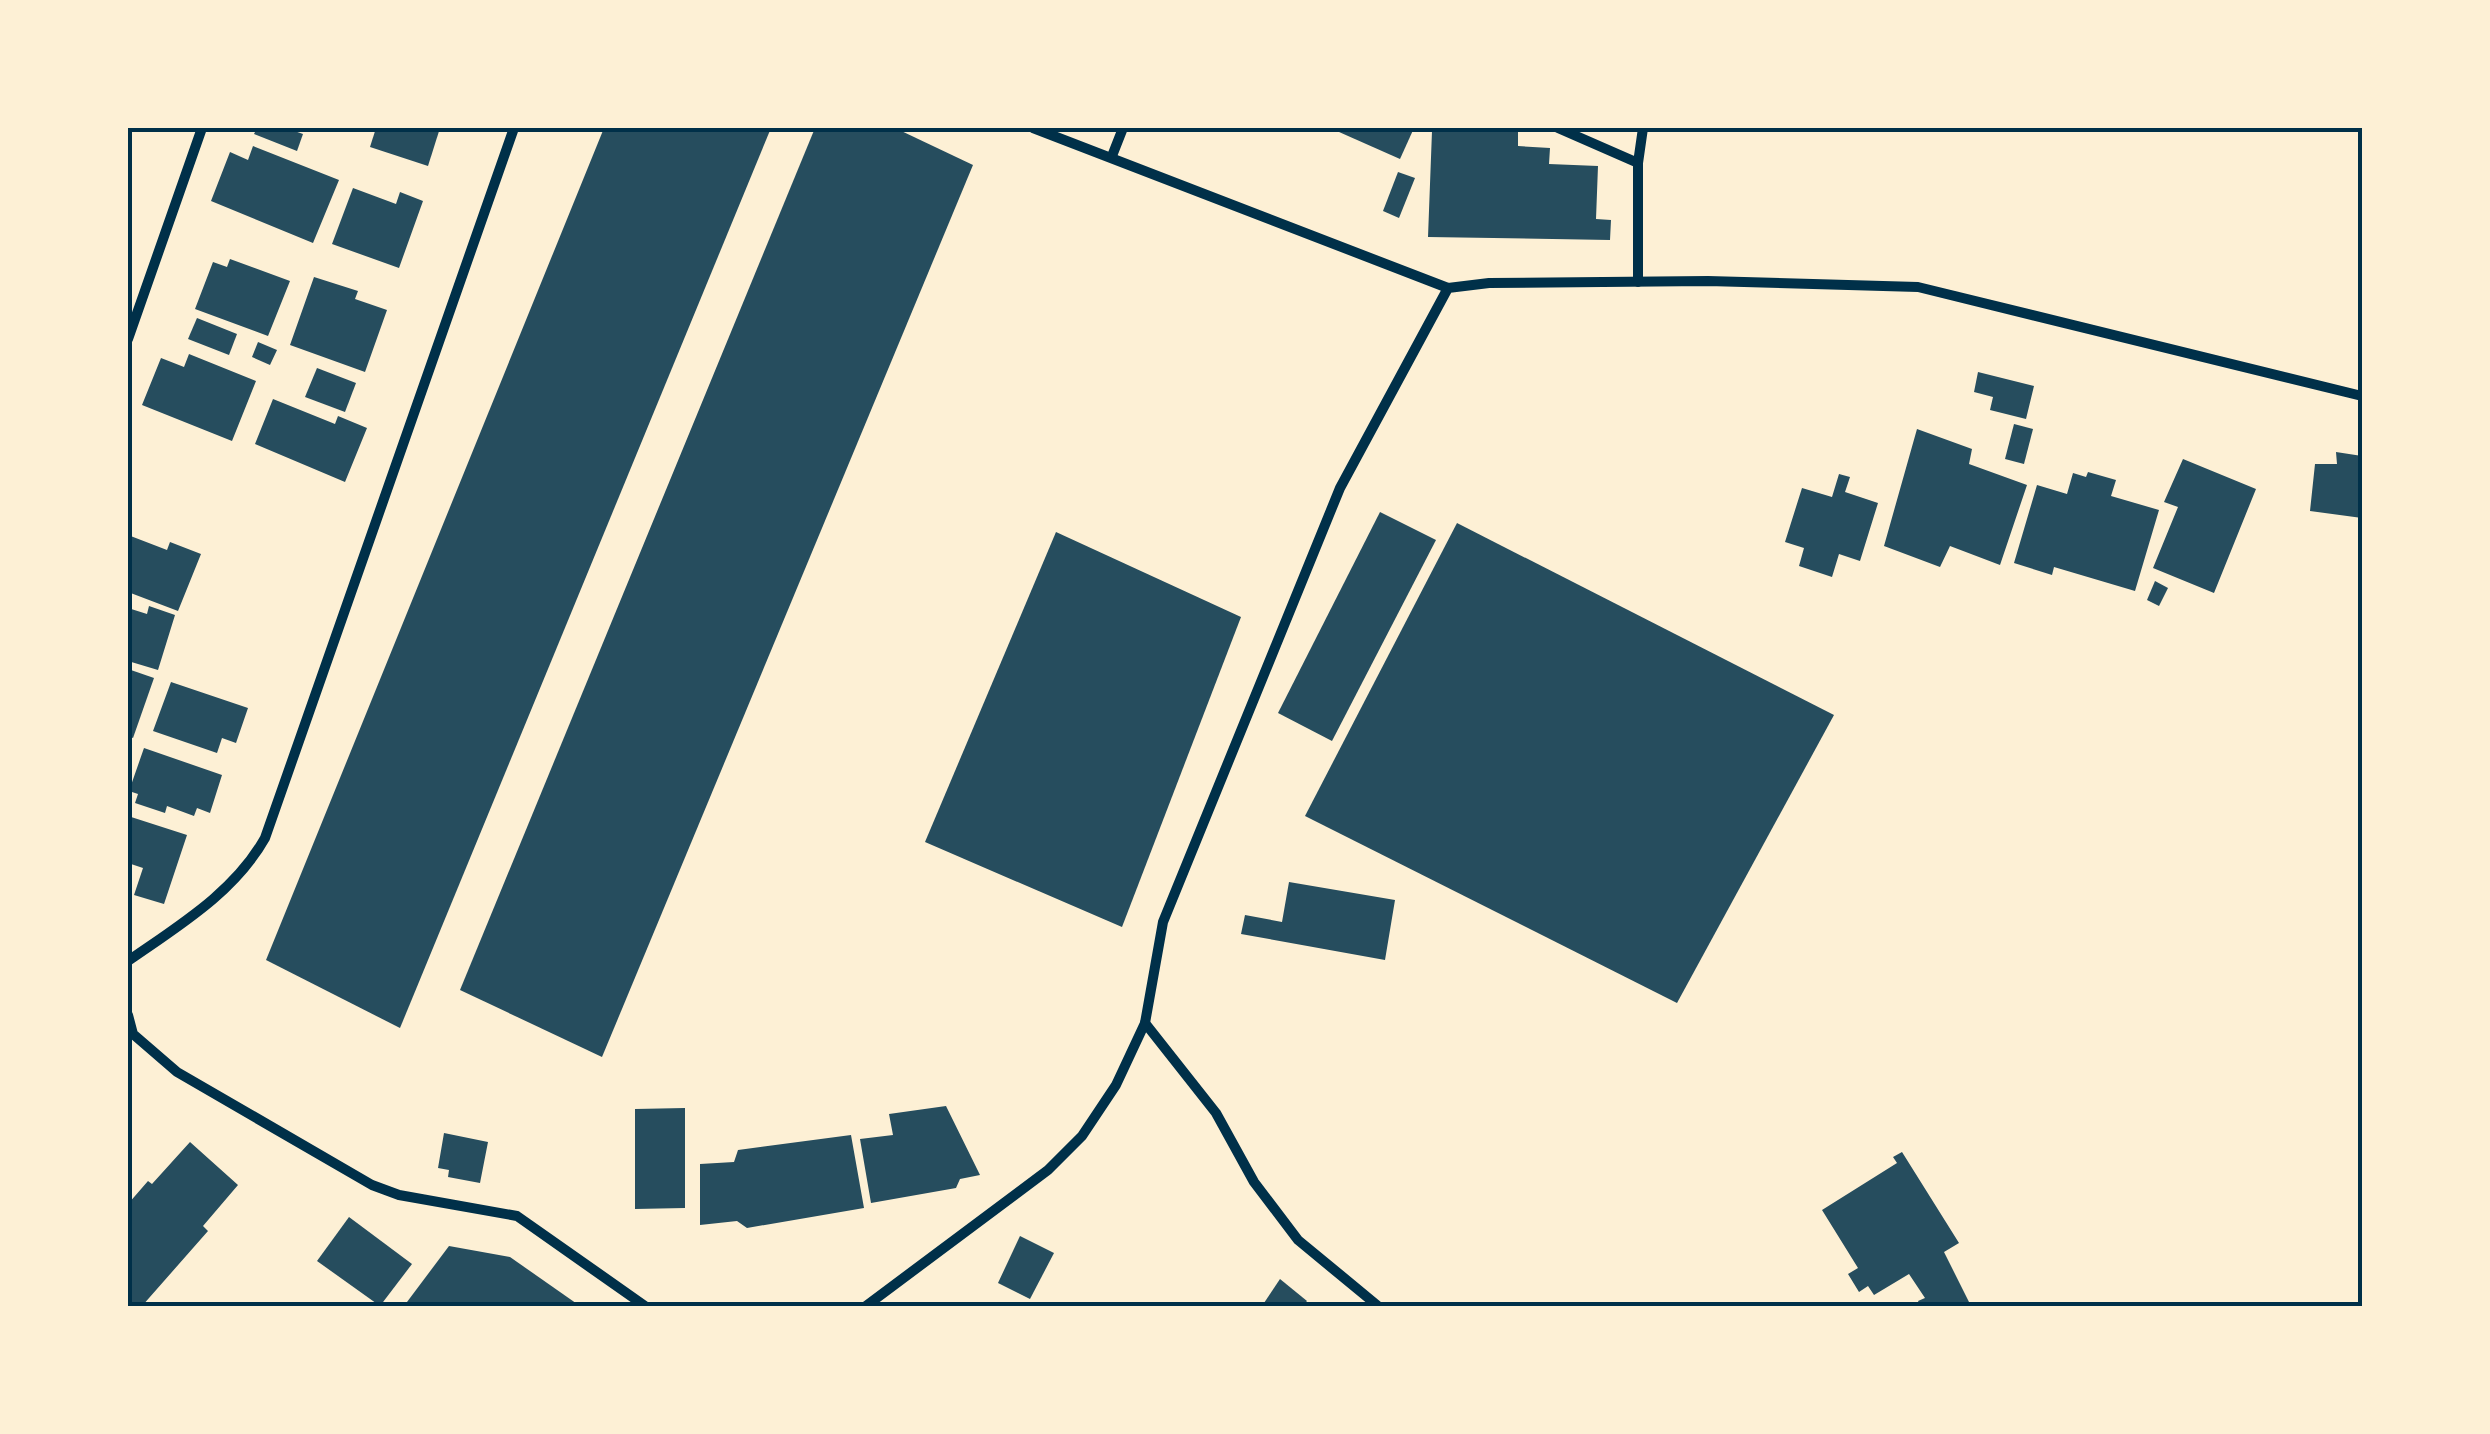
<svg xmlns="http://www.w3.org/2000/svg" width="2490" height="1434" font-family="'IBM Plex Serif',serif">
	<style>
		.building { fill: #264d5e }
		.lines { fill: none; stroke-linecap: round; stroke-linejoin: round }
		.minor { stroke: #003049; stroke-width: 10 }
		.neatline { fill: none; stroke: #003049; stroke-width: 4 }
	</style>
	<rect width="100%" height="100%" fill="#fdf0d5"/>
	<!-- building -->
	<g class="building">
		<path d="M257,128h29l17,6 -6,17 -43,-17z"/>
		<path d="M376,128h64l-12,38 -58,-19z"/>
		<path d="M604,128h167l-371,900 -134,-68z"/>
		<path d="M815,128h80l78,37 -371,892 -142,-67z"/>
		<path d="M1330,128h84l-14,31z"/>
		<path d="M1449,128h57l12,4v14l32,2 -1,16 49,2 -2,53 15,1 -1,20 -182,-3 4,-106 17,1z"/>
		<path d="M253,146l86,34 -26,63 -102,-42 19,-49 18,8z"/>
		<path d="M1398,172l17,6 -16,40 -16,-7z"/>
		<path d="M353,188l43,16 4,-12 23,9 -24,67 -67,-24z"/>
		<path d="M230,259l60,22 -22,55 -73,-27 18,-47 14,5z"/>
		<path d="M314,277l44,14 -3,8 32,11 -22,62 -75,-27z"/>
		<path d="M197,318l40,16 -8,21 -41,-16z"/>
		<path d="M258,342l19,8 -7,15 -18,-8z"/>
		<path d="M189,354l67,27 -24,60 -90,-36 19,-47 23,9z"/>
		<path d="M317,368l39,15 -11,29 -40,-15z"/>
		<path d="M1978,372l56,14 -8,33 -36,-9 3,-13 -19,-5z"/>
		<path d="M273,399l62,25 3,-8 29,12 -22,54 -90,-38z"/>
		<path d="M2014,424l19,5 -9,35 -19,-5z"/>
		<path d="M1917,429l55,20 -3,15 58,21 -27,80 -50,-19 -10,21 -56,-21z"/>
		<path d="M2336,452l26,4v62l-52,-7 5,-47h22z"/>
		<path d="M2183,459l73,30 -42,104 -61,-25 25,-61 -14,-5z"/>
		<path d="M2088,472l28,8 -5,16 48,14 -24,81 -81,-24 -2,8 -38,-12 23,-78 30,9 6,-21 13,4z"/>
		<path d="M1839,474l11,3 -5,15 33,11 -18,58 -21,-7 -7,23 -33,-11 5,-18 -19,-6 17,-54 30,9z"/>
		<path d="M1380,512l56,28 -104,201 -54,-28z"/>
		<path d="M1457,523l377,192 -157,288 -372,-187z"/>
		<path d="M1056,532l185,85 -119,310 -197,-85z"/>
		<path d="M128,535l39,15 3,-8 31,12 -23,57 -50,-19z"/>
		<path d="M2155,581l13,7 -9,18 -12,-6z"/>
		<path d="M149,606l26,9 -17,55 -30,-9v-53l19,6z"/>
		<path d="M128,669l26,9 -21,60 -5,-2z"/>
		<path d="M171,682l77,26 -12,35 -14,-5 -5,15 -64,-22z"/>
		<path d="M144,748l78,27 -12,38 -13,-5 -3,8 -27,-10 -2,7 -30,-10 3,-9 -9,-3z"/>
		<path d="M128,816l59,19 -23,69 -30,-9 9,-27 -15,-5z"/>
		<path d="M1289,882l106,18 -10,60 -144,-26 4,-19 37,7z"/>
		<path d="M946,1106l34,69 -20,4 -4,9 -85,15 -11,-64 33,-4 -4,-21z"/>
		<path d="M685,1108v100l-50,1v-100z"/>
		<path d="M444,1133l44,9 -8,41 -32,-6 1,-7 -11,-2z"/>
		<path d="M851,1135l13,73 -117,20 -10,-7 -37,4v-61l34,-2 4,-12z"/>
		<path d="M190,1142l48,43 -35,41 5,5 -66,75h-14v-102l20,-23 4,3z"/>
		<path d="M1902,1152l57,91 -15,9 27,54h-51l-2,-5 7,-3 -16,-24 -35,21 -6,-9 -9,6 -11,-18 10,-6 -36,-58 75,-47 -4,-6z"/>
		<path d="M349,1217l63,47 -32,42 -63,-45z"/>
		<path d="M1020,1236l34,17 -24,46 -32,-16z"/>
		<path d="M449,1246l61,11 70,49h-176z"/>
		<path d="M1280,1279l27,22 -4,5h-41z"/>
	</g>
	<g class="lines">
		<!-- minor -->
		<g class="minor">
			<path d="M1033,128l415,160"/>
			<path d="M1558,128l80,35"/>
			<path d="M1112,156l11,-28"/>
			<path d="M1638,282v-119l5,-35"/>
			<path d="M128,339l74,-211"/>
			<path d="M128,961c50,-35 106,-68 137,-123l249,-710"/>
			<path d="M128,1015l5,19 44,38 195,113 27,10 118,21 128,90"/>
			<path d="M1145,1023l71,90 38,69 44,58 80,66"/>
			<path d="M866,1306l182,-136 34,-34 34,-51 29,-62 18,-101 177,-434 108,-200 41,-5 219,-2 210,6 444,109"/>
		</g>
	</g>
	<!-- border -->
	<rect width="2490" height="1434" fill="none" stroke="#fdf0d5" stroke-width="260"/>
	<rect x="130" y="130" width="2230" height="1174" class="neatline"/>
</svg>
